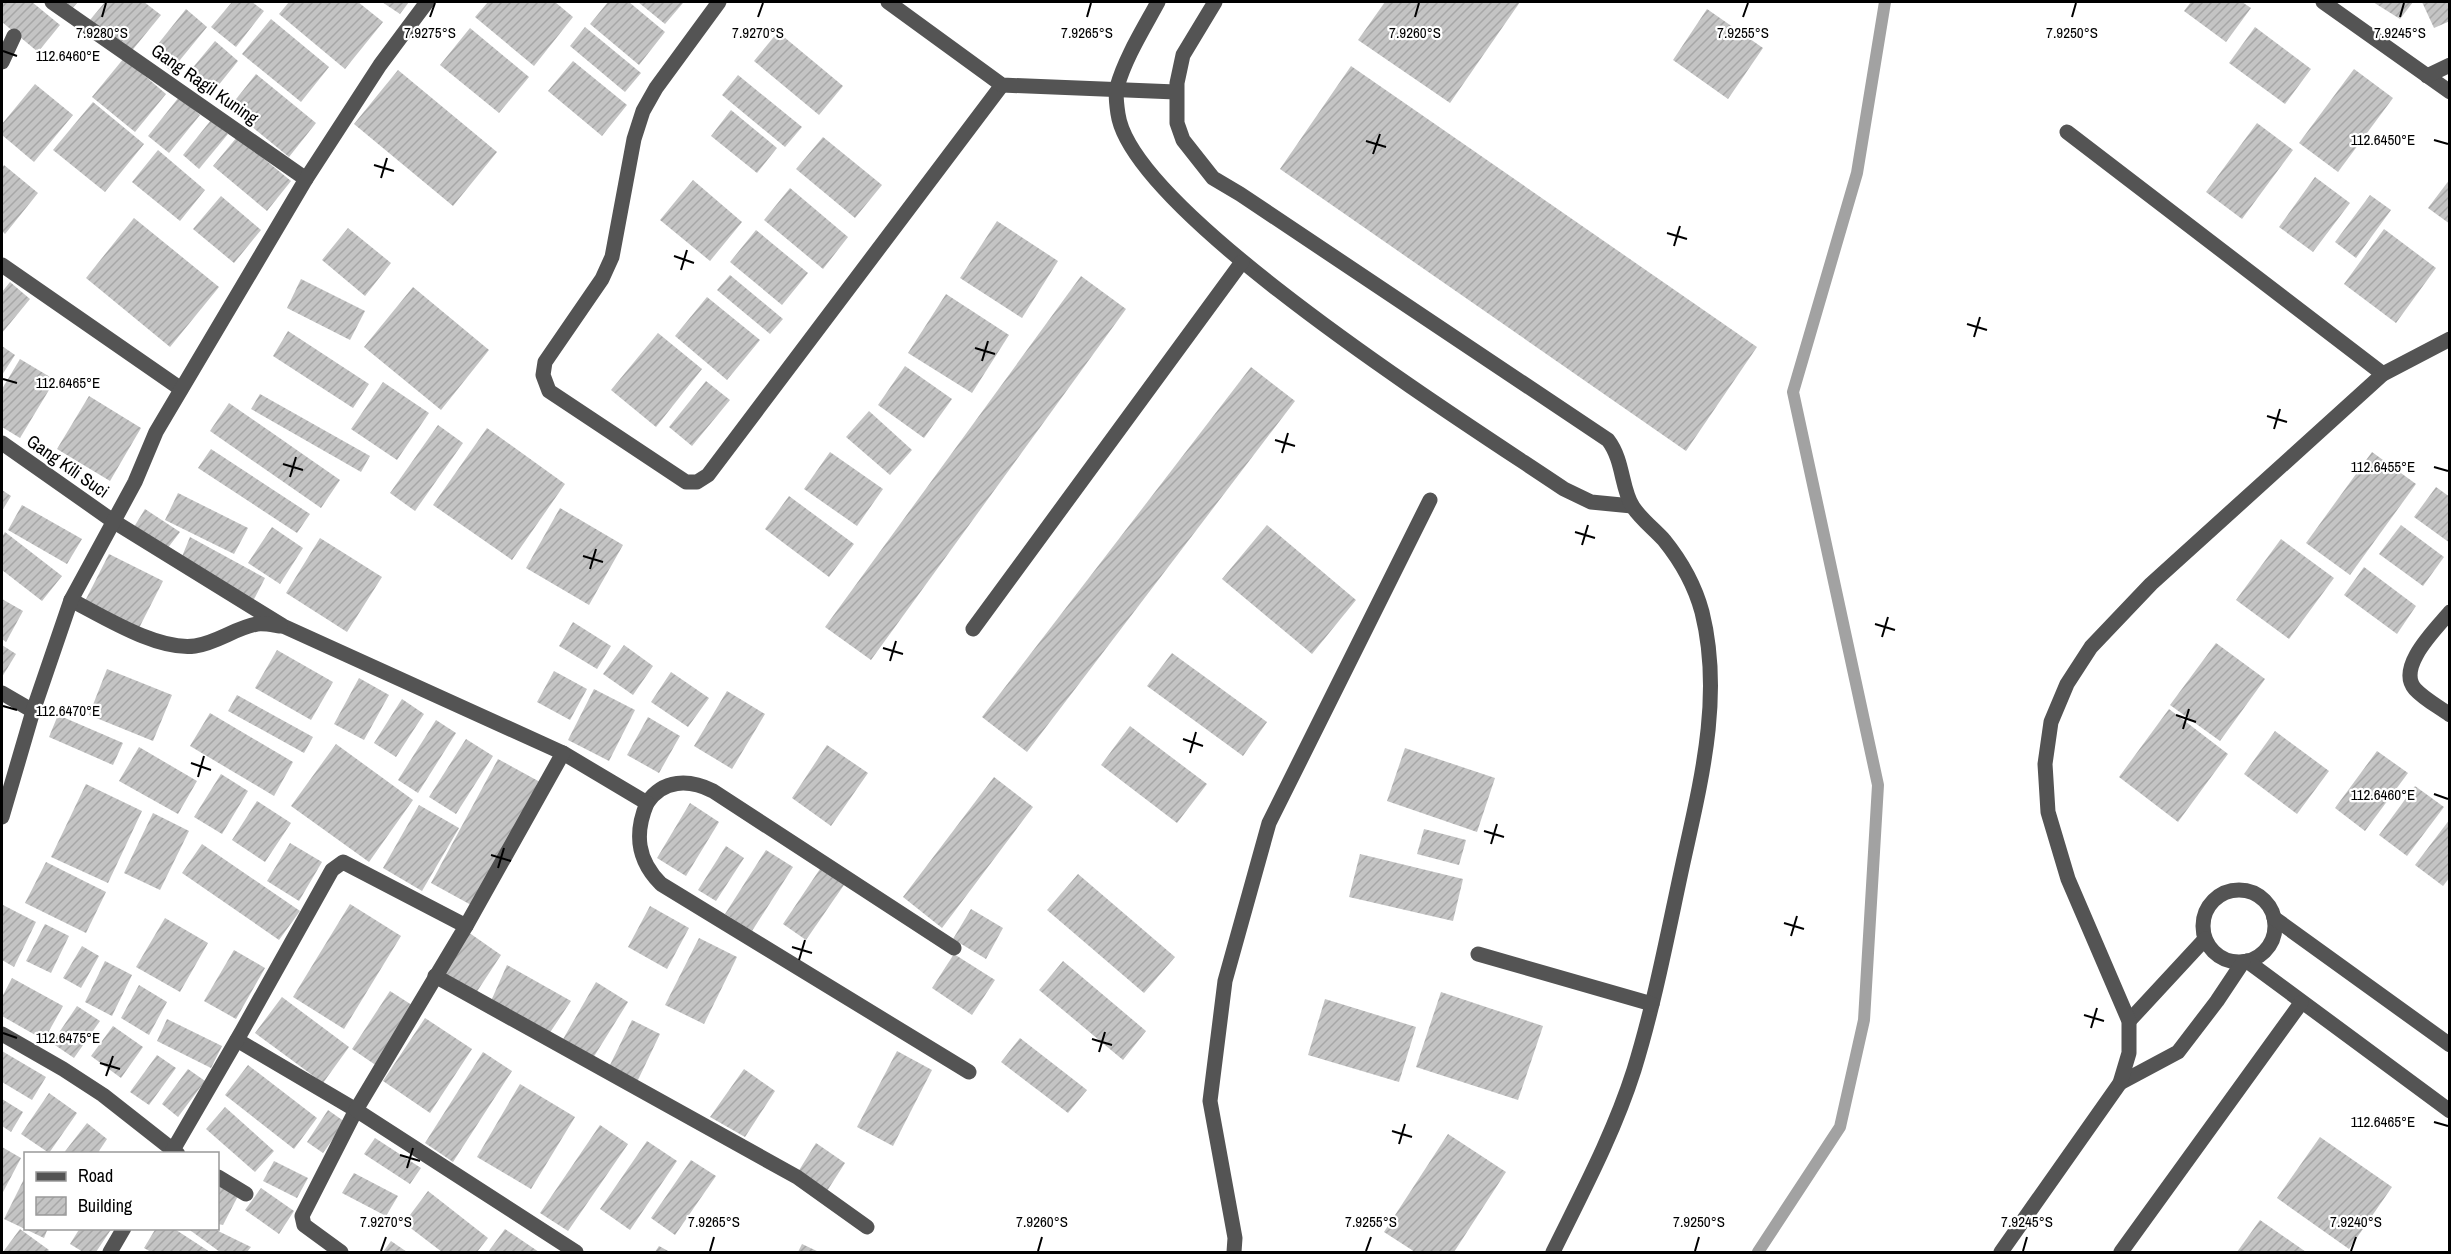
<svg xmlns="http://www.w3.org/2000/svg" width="2451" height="1254" font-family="'Archivo Narrow',sans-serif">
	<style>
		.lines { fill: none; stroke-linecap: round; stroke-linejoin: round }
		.stream { stroke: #a2a2a2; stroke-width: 12 }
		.building { fill: url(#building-hatch) }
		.minor { stroke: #545454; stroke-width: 15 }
		.ticks { fill: none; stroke: #000; stroke-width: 2 }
		.labels { text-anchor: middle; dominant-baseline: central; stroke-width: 4.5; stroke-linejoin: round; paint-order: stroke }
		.street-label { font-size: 18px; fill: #000; stroke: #fff }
		.ticks-label { font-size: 15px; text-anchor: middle; fill: #000; stroke: #fff; stroke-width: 4.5; stroke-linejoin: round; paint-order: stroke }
	</style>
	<defs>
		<pattern id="building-hatch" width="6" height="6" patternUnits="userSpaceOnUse" patternTransform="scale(1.5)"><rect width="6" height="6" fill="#c4c4c4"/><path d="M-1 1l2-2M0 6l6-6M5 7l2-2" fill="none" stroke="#a7a7a7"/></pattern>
	</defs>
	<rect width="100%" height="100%" fill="#fff"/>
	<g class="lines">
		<!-- stream -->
		<path class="stream" d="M1758,1252l82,-125 24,-107 14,-235 -85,-393 64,-219 28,-171"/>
	</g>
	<!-- building -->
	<g class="building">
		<path d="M2,2h30l28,23 -22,27 -36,-30z"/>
		<path d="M57,2h21l-9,10z"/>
		<path d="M105,2h39l17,13 -31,38 -40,-33z"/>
		<path d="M232,2h20l12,9 -28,36 -25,-20z"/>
		<path d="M289,2h69l25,20 -38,47 -66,-55z"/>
		<path d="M382,2h27l-9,12z"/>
		<path d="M488,2h67l18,15 -39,49 -59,-49z"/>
		<path d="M608,2h21l36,30 -26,33 -49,-41z"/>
		<path d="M638,2h43l2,1 -18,21z"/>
		<path d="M1385,2h135l-70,101 -92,-63z"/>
		<path d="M2191,2h51l9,6 -25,34 -42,-31z"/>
		<path d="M2373,2h40l-13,17z"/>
		<path d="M2422,2h28v19l-16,7z"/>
		<path d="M186,9l21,18 -36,44 -21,-17z"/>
		<path d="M1707,9l56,39 -35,51 -55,-39z"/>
		<path d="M271,19l58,48 -28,35 -59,-48z"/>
		<path d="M585,27l56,46 -16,19 -55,-46z"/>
		<path d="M2255,27l56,42 -26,35 -56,-41z"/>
		<path d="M470,28l59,49 -30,36 -59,-48z"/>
		<path d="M778,32l65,54 -24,29 -65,-54z"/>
		<path d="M215,41l23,20 -29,36 -24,-20z"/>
		<path d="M124,58l42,36 -31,38 -43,-35z"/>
		<path d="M573,61l54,44 -25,31 -54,-45z"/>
		<path d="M1351,66l406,281 -71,104 -406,-282z"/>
		<path d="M2354,69l39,29 -55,74 -39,-29z"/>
		<path d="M398,70l99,82 -44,54 -99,-82z"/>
		<path d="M256,74l60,49 -27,34 -60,-49z"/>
		<path d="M738,75l64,52 -17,20 -63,-52z"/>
		<path d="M35,84l38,31 -39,47 -32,-27v-11z"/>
		<path d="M179,97l21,18 -31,38 -21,-17z"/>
		<path d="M93,102l51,42 -39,48 -52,-42z"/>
		<path d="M731,110l46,38 -20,25 -46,-37z"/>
		<path d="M211,120l17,14 -29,35 -16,-14z"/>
		<path d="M2257,123l36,27 -51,69 -36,-27z"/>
		<path d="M237,137l54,44 -24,30 -54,-45z"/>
		<path d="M823,137l59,48 -27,33 -59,-49z"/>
		<path d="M158,150l47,40 -25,31 -48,-39z"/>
		<path d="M4,165l34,28 -33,41 -3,-3v-63z"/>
		<path d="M2315,177l35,26 -37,49 -34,-25z"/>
		<path d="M2450,179v45l-22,-16z"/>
		<path d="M693,180l49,42 -32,39 -50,-41z"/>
		<path d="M790,188l58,49 -25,32 -59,-49z"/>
		<path d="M2370,195l21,15 -35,48 -21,-16z"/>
		<path d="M221,196l40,34 -27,33 -41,-34z"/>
		<path d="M134,218l85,69 -49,60 -84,-69z"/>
		<path d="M997,221l61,40 -36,57 -62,-40z"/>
		<path d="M348,228l43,35 -26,33 -43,-36z"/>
		<path d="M2384,229l52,39 -40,55 -52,-39z"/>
		<path d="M756,230l52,43 -26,32 -52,-43z"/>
		<path d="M730,275l53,44 -13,15 -53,-44z"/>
		<path d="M1081,276l45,33 -255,351 -46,-33z"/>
		<path d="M301,279l64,32 -15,29 -63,-32z"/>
		<path d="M10,282l20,17 -28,34v-41z"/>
		<path d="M413,287l76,63 -48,60 -77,-63z"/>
		<path d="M946,294l63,41 -37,58 -64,-40z"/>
		<path d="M707,297l53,43 -33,40 -52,-44z"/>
		<path d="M288,331l81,53 -16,24 -80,-52z"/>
		<path d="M658,333l44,36 -46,58 -45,-37z"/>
		<path d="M2,346l13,9 -13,20z"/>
		<path d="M20,359l35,21 -35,58 -18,-11v-38z"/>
		<path d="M905,366l47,33 -28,39 -46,-33z"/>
		<path d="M1251,367l44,34 -268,351 -45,-35z"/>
		<path d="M706,381l24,19 -38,46 -23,-19z"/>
		<path d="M383,382l46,31 -32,47 -46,-31z"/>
		<path d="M260,394l110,62 -9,16 -110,-63z"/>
		<path d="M89,396l52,32 -31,53 -53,-32z"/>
		<path d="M229,403l111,77 -19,28 -111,-77z"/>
		<path d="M869,411l43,39 -22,25 -44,-38z"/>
		<path d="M438,425l25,18 -48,68 -25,-18z"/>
		<path d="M487,428l78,56 -53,76 -79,-55z"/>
		<path d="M211,449l99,65 -13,19 -99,-65z"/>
		<path d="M830,452l53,37 -26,37 -53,-37z"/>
		<path d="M2372,452l44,32 -66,91 -44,-32z"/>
		<path d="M2436,487l14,10v46l-36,-26z"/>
		<path d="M2,490l9,6 -9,15z"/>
		<path d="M178,493l70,35 -14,26 -69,-34z"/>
		<path d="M789,496l65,48 -25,33 -64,-48z"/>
		<path d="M22,505l60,34 -15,25 -59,-34z"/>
		<path d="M560,508l63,37 -34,60 -63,-37z"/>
		<path d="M145,509l35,23 -13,17 -33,-22z"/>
		<path d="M1267,525l89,75 -44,54 -90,-75z"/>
		<path d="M2401,525l43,32 -21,29 -44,-32z"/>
		<path d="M272,527l31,21 -23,36 -32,-21z"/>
		<path d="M5,532l57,44 -20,25 -40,-31v-33z"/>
		<path d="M190,537l75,41 -13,25 -71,-44z"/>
		<path d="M320,538l62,39 -35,55 -61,-39z"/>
		<path d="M2281,539l53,39 -45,61 -53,-39z"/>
		<path d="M109,554l54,27 -25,49 -54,-27z"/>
		<path d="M2364,567l52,39 -19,28 -53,-39z"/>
		<path d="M2,599l21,12 -17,31 -4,-3z"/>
		<path d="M573,622l38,24 -14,23 -38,-23z"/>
		<path d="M2216,643l49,36 -45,62 -50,-36z"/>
		<path d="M2,645l14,9 -14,23z"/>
		<path d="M624,645l29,21 -20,29 -30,-21z"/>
		<path d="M277,650l56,32 -22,38 -56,-32z"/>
		<path d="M1172,653l95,69 -24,34 -96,-70z"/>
		<path d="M107,669l65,26 -19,46 -64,-26z"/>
		<path d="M554,671l33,18 -17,31 -33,-18z"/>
		<path d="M671,672l38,26 -21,29 -37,-25z"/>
		<path d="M359,678l30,17 -25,45 -30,-16z"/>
		<path d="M594,689l41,21 -26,51 -41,-21z"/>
		<path d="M727,691l38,23 -33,55 -38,-23z"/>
		<path d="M237,695l76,42 -9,16 -76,-42z"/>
		<path d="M402,699l22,15 -28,43 -22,-14z"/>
		<path d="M2169,709l59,45 -50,68 -59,-45z"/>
		<path d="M210,713l83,49 -19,34 -84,-50z"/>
		<path d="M58,715l65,28 -10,22 -64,-28z"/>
		<path d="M648,717l32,19 -21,37 -32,-18z"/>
		<path d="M436,720l20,13 -38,60 -20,-13z"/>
		<path d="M1130,726l77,58 -30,39 -76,-58z"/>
		<path d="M2275,731l54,40 -32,43 -53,-40z"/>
		<path d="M466,739l27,17 -37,58 -27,-17z"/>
		<path d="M336,744l77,56 -44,62 -78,-56z"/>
		<path d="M827,745l41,28 -37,53 -39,-28z"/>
		<path d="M139,747l58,34 -19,33 -59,-33z"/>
		<path d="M1405,748l90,30 -18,54 -90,-31z"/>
		<path d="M2377,751l31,22 -43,58 -30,-23z"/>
		<path d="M498,759l42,23 -67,124 -42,-23z"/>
		<path d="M221,774l27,17 -26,43 -28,-17z"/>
		<path d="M994,777l39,30 -91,121 -39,-31z"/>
		<path d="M86,784l56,27 -34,72 -57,-26z"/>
		<path d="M2415,786l29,21 -37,49 -28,-21z"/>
		<path d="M257,801l34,22 -26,39 -33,-22z"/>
		<path d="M690,803l29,19 -33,54 -29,-18z"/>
		<path d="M419,805l40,23 -37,63 -39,-23z"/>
		<path d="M153,813l36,18 -29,59 -36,-17z"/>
		<path d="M2450,819v58l-7,9 -28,-21z"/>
		<path d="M1424,829l42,11 -7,25 -42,-11z"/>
		<path d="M290,843l32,19 -23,39 -32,-20z"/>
		<path d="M202,844l98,67 -21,29 -97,-67z"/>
		<path d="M726,846l18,12 -28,43 -18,-11z"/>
		<path d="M766,850l27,17 -41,64 -27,-17z"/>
		<path d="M1360,854l103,25 -10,42 -104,-24z"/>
		<path d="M46,862l60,30 -20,41 -61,-30z"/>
		<path d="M822,866l24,16 -40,58 -23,-16z"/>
		<path d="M1078,874l97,83 -31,36 -97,-83z"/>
		<path d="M350,904l51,32 -57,93 -51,-32z"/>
		<path d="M3,905l33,17 -22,45 -12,-7z"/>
		<path d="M650,906l39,22 -22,41 -39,-22z"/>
		<path d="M971,909l32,19 -17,31 -33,-20z"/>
		<path d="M165,918l43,25 -28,49 -44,-25z"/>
		<path d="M45,924l24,12 -18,37 -25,-12z"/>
		<path d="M468,932l33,23 -25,38 -33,-19z"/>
		<path d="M699,938l38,19 -33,67 -39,-19z"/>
		<path d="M82,946l17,10 -18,32 -18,-10z"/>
		<path d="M234,950l31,18 -29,51 -32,-18z"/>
		<path d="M954,954l41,26 -23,35 -40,-27z"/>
		<path d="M105,961l27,14 -20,41 -27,-14z"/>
		<path d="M1063,961l83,70 -23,29 -84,-70z"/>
		<path d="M507,965l64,36 -22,33 -58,-33z"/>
		<path d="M12,978l51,28 -19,34 -42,-24v-19z"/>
		<path d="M596,982l32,20 -35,56 -31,-17z"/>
		<path d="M139,985l28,17 -18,33 -28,-17z"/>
		<path d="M390,991l25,16 -38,59 -25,-17z"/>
		<path d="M1441,992l102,34 -25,74 -102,-33z"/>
		<path d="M282,997l67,50 -26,36 -68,-50z"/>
		<path d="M1325,999l91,28 -17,55 -91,-27z"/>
		<path d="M77,1006l23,15 -26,37 -22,-15z"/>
		<path d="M425,1018l47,31 -42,64 -47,-32z"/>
		<path d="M167,1019l55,27 -11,22 -54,-27z"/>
		<path d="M632,1020l28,14 -24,50 -27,-17z"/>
		<path d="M113,1026l30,21 -22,31 -30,-22z"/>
		<path d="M1020,1038l67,52 -19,23 -67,-51z"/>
		<path d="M2,1051l44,26 -14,23 -30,-18z"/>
		<path d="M897,1051l35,19 -39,76 -36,-19z"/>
		<path d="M483,1052l29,19 -59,91 -28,-19z"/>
		<path d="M157,1055l19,13 -27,37 -19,-13z"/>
		<path d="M248,1065l69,53 -23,31 -69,-54z"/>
		<path d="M188,1069l17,12 -27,36 -16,-13z"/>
		<path d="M744,1069l31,22 -30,46 -35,-20z"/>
		<path d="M520,1084l55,33 -44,72 -54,-32z"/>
		<path d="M49,1093l28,20 -28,40 -28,-19z"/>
		<path d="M2,1099l21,13 -12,20 -9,-6z"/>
		<path d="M225,1107l49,44 -19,21 -49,-43z"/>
		<path d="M328,1110l17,12 -22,31 -16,-11z"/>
		<path d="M87,1123l20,16 -10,15h-34z"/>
		<path d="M600,1125l28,19 -60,87 -28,-18z"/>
		<path d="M1448,1134l58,38 -52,80h-39l-31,-20z"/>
		<path d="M2320,1137l72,50 -43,62 -72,-51z"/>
		<path d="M375,1138l46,30 -11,16 -46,-30z"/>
		<path d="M647,1141l30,20 -47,69 -30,-21z"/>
		<path d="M816,1143l29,20 -18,28 -29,-19z"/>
		<path d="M2,1147l19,11 -19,36z"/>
		<path d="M691,1160l25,16 -41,59 -24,-17z"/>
		<path d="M274,1161l34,17 -11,20 -34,-17z"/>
		<path d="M354,1173l44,23 -12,20 -44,-23z"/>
		<path d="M26,1175v53h22l-4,10 -40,-19z"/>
		<path d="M218,1185l20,11 -15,29 -5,-1z"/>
		<path d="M261,1188l33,23 -15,23 -34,-24z"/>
		<path d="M428,1191l60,47 -11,14h-35l-38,-29z"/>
		<path d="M2260,1220l46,32h-69z"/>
		<path d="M80,1228h32l-16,24h-13l-13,-8z"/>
		<path d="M156,1228h17l37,24h-59l-7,-4z"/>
		<path d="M187,1228h25l39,19 -4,5h-27z"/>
		<path d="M20,1229l29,21 -2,2h-44z"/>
		<path d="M505,1229l34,23h-51z"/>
		<path d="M391,1241l16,11h-24z"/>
		<path d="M802,1244l17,8h-21z"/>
		<path d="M659,1246l11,6h-15z"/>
	</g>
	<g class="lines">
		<!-- minor -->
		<g class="minor">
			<path d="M52,2l254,177"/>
			<path d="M719,2l-63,86 -13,23 -9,28 -22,118 -10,22 -57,83 -2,13 6,16 137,91h11l11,-7 294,-390"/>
			<path d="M888,2l114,83 174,7"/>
			<path d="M1158,2c-14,26 -33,56 -41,85 -2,8 0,20 1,27 14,100 356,314 446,375l27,13 41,4"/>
			<path d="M1215,2l-32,53 -6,28v40l6,17 30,38 27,16 368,246c16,21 13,49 25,67 8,12 21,22 31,33 17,21 31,46 38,72 21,84 -1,169 -19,251 -15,69 -28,139 -49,207 -20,63 -52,123 -81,182"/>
			<path d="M2323,2l127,90"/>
			<path d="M2,62l12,-26"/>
			<path d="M2427,76l23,-11"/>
			<path d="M2067,132l316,242"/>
			<path d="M2,265l179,124"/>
			<path d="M2,443l111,78 170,105 280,127 84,50c16,-24 42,-24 66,-12l241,157"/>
			<path d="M71,600c33,17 87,51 124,46 22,-3 40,-18 62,-22 7,-1 16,1 23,2"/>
			<path d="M2450,612c-14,17 -54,55 -35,77 9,10 24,18 35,26"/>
			<path d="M973,629l269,-367"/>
			<path d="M2,693l31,18"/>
			<path d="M647,803c-13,31 -10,57 14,81l308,188"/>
			<path d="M2,817l31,-106 38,-111 64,-118 21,-50 150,-253 74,-114 47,-63"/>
			<circle cx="2239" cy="926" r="36"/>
			<path d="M2274,918l176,127"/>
			<path d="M466,926l97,-173"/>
			<path d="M1478,954l174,50"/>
			<path d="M2247,961l203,150"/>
			<path d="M435,976l362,201 70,50"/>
			<path d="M2129,1021l76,-82"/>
			<path d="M2,1034l61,35 40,26 70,55 -3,4"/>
			<path d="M237,1040l119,70 -54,106 2,9 37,27"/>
			<path d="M2120,1083l58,-31 39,-51 26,-39"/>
			<path d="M178,1154l-5,-4 69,-119 90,-161 11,-8 123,64 -110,184 220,142"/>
			<path d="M218,1177l28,17"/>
			<path d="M110,1252l14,-24"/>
			<path d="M1234,1252l1,-14 -25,-137 15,-120 44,-158 161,-323"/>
			<path d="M2001,1252l119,-169 9,-30v-32l-61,-142 -20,-67 -3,-48 6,-42 16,-38 24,-37 60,-63 232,-210 67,-35"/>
			<path d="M2121,1252l180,-249"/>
		</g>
	</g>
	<!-- ticks -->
	<path class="ticks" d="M102,17l4,-14M430,17l5,-14M758,17l5,-14M1087,17l4,-14M1415,17l4,-14M1743,17l5,-14M2072,17l4,-14M2400,17l4,-14M3,51l14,5M2434,140l14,4M1366,141l20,6M1373,154l7,-20M374,165l20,6M381,178l6,-20M1667,233l20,6M1674,246l6,-20M674,256l20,7M681,270l6,-20M1967,324l20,6M1974,337l6,-20M975,348l20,6M982,361l6,-20M3,379l14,4M2267,416l20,6M2274,429l6,-20M1275,440l20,6M1282,453l6,-20M283,464l20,6M2434,467l14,4M290,477l6,-20M1575,532l20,6M1582,545l6,-20M583,556l20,6M590,569l6,-20M1875,624l20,6M1882,637l6,-20M883,648l20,6M890,661l6,-20M3,706l14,4M2176,715l20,7M2183,729l6,-20M1183,739l20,7M1190,753l6,-21M191,763l20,7M198,777l6,-21M2434,794l14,5M1484,831l20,6M1491,844l6,-20M491,855l20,6M498,868l6,-20M1784,923l20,6M1791,936l6,-20M792,947l20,6M799,960l6,-20M2084,1015l20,6M2091,1028l6,-20M3,1033l14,5M1092,1039l20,6M1099,1052l6,-20M100,1063l20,6M106,1076l7,-20M2434,1122l14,4M1392,1131l20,6M1399,1144l6,-20M400,1155l20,6M407,1168l6,-20M381,1251l5,-14M710,1251l4,-14M1038,1251l4,-14M1366,1251l5,-14M1695,1251l4,-14M2023,1251l4,-14M2351,1251l5,-14"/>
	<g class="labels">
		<!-- street labels -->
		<g class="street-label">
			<text transform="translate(205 84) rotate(35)">Gang Ragil Kuning</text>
			<text transform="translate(68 466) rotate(35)">Gang Kili Suci</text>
		</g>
	</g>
	<g class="ticks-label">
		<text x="102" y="38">7.9280°S</text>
		<text x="430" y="38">7.9275°S</text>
		<text x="758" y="38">7.9270°S</text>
		<text x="1087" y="38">7.9265°S</text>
		<text x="1415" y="38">7.9260°S</text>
		<text x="1743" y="38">7.9255°S</text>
		<text x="2072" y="38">7.9250°S</text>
		<text x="2400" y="38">7.9245°S</text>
		<text x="68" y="61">112.6460°E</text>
		<text x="2383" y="145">112.6450°E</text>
		<text x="68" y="388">112.6465°E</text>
		<text x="2383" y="472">112.6455°E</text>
		<text x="68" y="716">112.6470°E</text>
		<text x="2383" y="800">112.6460°E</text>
		<text x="68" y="1043">112.6475°E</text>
		<text x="2383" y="1127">112.6465°E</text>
		<text x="386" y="1227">7.9270°S</text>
		<text x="714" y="1227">7.9265°S</text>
		<text x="1042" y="1227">7.9260°S</text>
		<text x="1371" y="1227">7.9255°S</text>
		<text x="1699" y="1227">7.9250°S</text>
		<text x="2027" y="1227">7.9245°S</text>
		<text x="2356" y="1227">7.9240°S</text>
	</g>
	<!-- border -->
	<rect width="2451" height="1254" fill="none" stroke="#000000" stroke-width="6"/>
	<!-- legend -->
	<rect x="24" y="1152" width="195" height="78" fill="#ffffff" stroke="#999999" stroke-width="1.5"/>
	<rect x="36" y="1172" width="30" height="9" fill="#545454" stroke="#999999" stroke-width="1.5"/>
	<text x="78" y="1182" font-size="18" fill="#000000">Road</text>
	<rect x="36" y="1197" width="30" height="18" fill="url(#building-hatch)" stroke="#999999" stroke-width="1.5"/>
	<text x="78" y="1212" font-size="18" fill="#000000">Building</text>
</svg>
